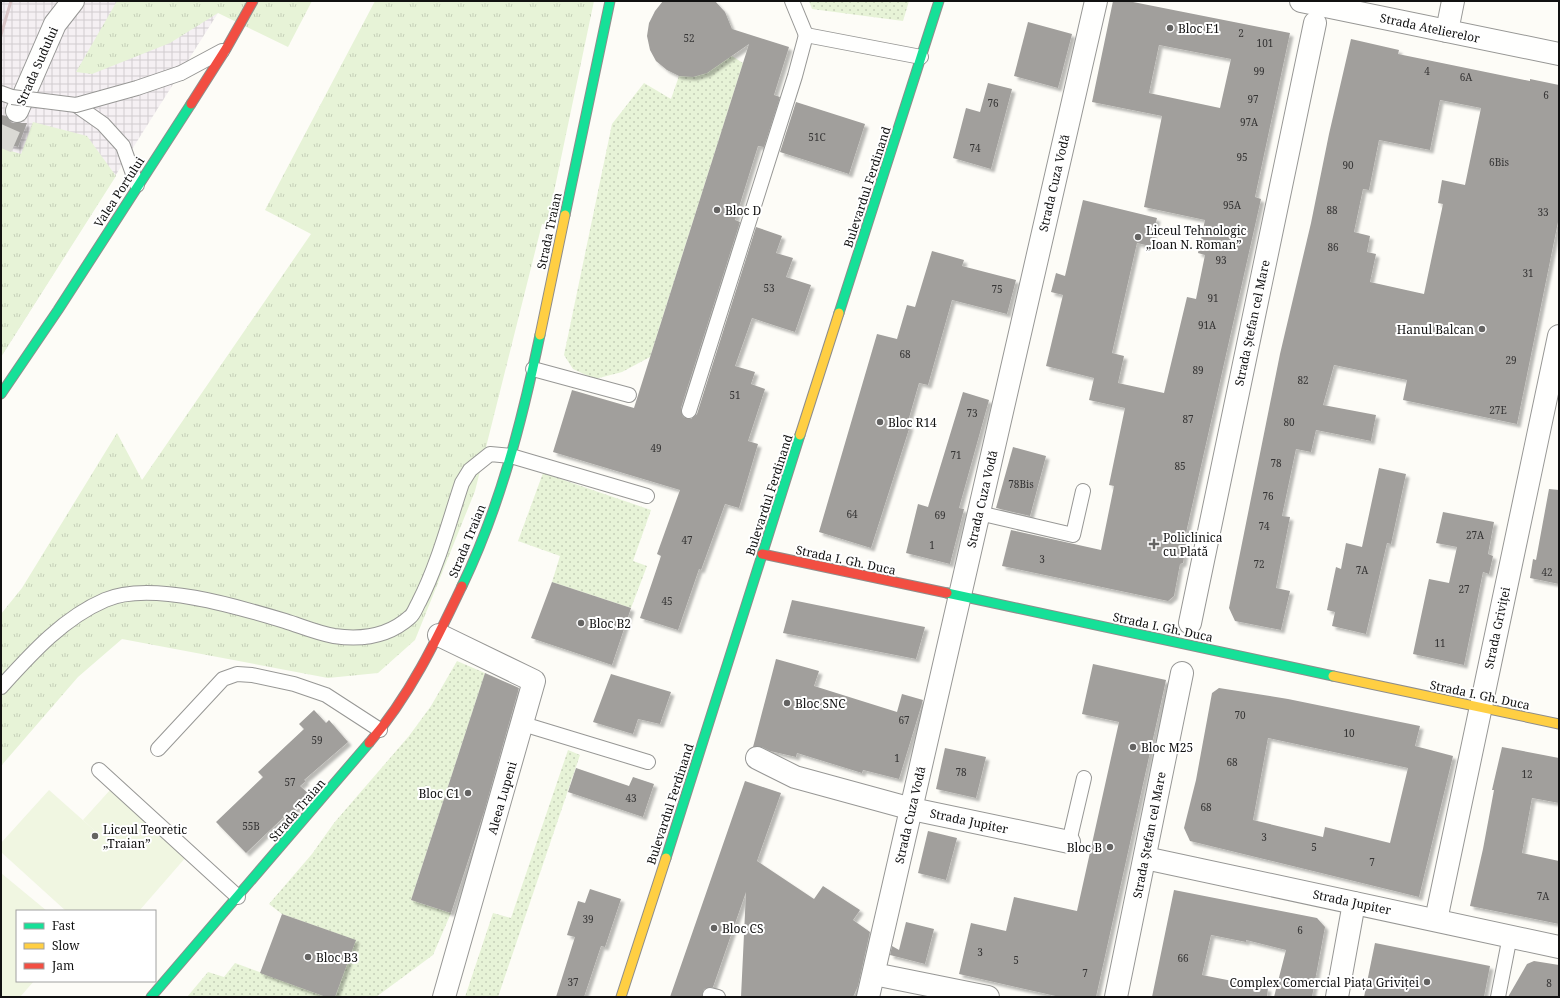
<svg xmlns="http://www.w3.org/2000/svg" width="1560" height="998" font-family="'Noto Serif',serif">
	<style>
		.industrial { fill: url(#industrial-grid) }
		.grass { fill: url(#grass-tufts) }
		.park { fill: url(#park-dots) }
		.pitch { fill: #f0f6e1 }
		.building { fill: #a19f9c; fill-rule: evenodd; filter: url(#shadow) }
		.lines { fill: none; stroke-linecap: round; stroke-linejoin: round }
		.street-tunnel { stroke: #dad9d4; stroke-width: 22; stroke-dasharray: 22 11; stroke-linecap: butt }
		.lane-casing { stroke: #979795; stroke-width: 16 }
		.street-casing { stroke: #979795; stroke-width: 24 }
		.fast-casing { stroke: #8e8d8b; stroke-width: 11 }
		.slow-casing { stroke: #8e8d8b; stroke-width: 11 }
		.jam-casing { stroke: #8e8d8b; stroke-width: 11 }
		.lane { stroke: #fffffe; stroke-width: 14 }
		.street { stroke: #fffffe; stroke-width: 22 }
		.fast { stroke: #16e098; stroke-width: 9 }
		.slow { stroke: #ffcf43; stroke-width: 9 }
		.jam { stroke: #f24e42; stroke-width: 9 }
		.rail { stroke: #d9c6c7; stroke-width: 3 }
		.lane-bridge-casing { stroke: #979795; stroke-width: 16; stroke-linecap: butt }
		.lane-bridge { stroke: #fffffe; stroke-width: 14 }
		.poi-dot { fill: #646362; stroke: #fff; stroke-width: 1.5 }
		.labels { text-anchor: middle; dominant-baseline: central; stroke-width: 4; stroke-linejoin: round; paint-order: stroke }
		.number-label { font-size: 10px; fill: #353434 }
		.poi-label { font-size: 12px; fill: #111; stroke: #fff; text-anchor: start }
		.street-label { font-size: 12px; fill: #111; stroke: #fff }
	</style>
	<defs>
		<pattern id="industrial-grid" width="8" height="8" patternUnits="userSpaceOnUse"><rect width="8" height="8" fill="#f5f0f3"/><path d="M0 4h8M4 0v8" fill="none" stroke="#d1cdcf"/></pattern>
		<pattern id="grass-tufts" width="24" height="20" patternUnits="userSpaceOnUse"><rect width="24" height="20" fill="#e7f3d7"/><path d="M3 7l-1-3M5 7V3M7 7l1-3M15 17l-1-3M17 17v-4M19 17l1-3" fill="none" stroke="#c5cfb8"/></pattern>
		<pattern id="park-dots" width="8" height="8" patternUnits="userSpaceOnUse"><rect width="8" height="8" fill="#e7f3d7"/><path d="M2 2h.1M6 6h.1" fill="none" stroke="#c5cfb8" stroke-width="1.8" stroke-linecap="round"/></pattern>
		<filter id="shadow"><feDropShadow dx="3.5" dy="3.5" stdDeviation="1" flood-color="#0004"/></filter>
	</defs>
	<rect width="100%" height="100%" fill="#fdfcf7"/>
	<!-- industrial -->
	<path class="industrial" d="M1,1h194l23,12 -217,344z"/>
	<!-- grass -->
	<g class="grass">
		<path d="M117,1h195l-24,46 -70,-34 -48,30 -78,31 -16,-2z"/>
		<path d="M375,1h219l-47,224 -5,-1 -67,267 -60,149 -37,33 -50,5 -206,-39 -44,38 -77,89v-152l21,-26 95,-155 25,47 169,-246 -46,-24z"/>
		<path d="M33,122l54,14 29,40 -115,181v-209l20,6z"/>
	</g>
	<!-- park -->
	<g class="park">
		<path d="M809,1h100l-6,20 -91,-12z"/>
		<path d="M727,53l16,10 -93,294 -28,15 -27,7 -22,-10 -9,-14 48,-231 32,-41 27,16 8,-23z"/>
		<path d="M543,473l108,37 -18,51 14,5 -16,42 -79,-26 8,-26 -42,-15z"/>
		<path d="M457,661l28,12 -74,227 40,13 -18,42 -57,42h-41l20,-57 -73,-26 -13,-10 43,-50 22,-31 75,-87 22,-30z"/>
		<path d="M568,750l12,5 -82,242h-33l28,-84 18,5z"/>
		<path d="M235,963l91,34h-139l21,-25 16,5z"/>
	</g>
	<!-- pitch -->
	<g class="pitch">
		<path d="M111,789l75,68 -47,54h-73l-65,-59v-9l48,-53 72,64 -38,-34z"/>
		<path d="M1,873l46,38h-30v70h17l-14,16h-19z"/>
	</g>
	<!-- building -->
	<g class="building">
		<path d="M663,1h52l10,11 7,17 57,18 -15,48 6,2 -16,50 -6,-1 -23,74 5,2 -59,186 2,9 8,2 6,-5 59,-187 26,9 -6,17 17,5 -7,19 25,8 -16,47 -43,-14 -17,48 20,6 -4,12 14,5 -17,52 10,3 -19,64 -14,-4 -24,66 -2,-1 -21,61 -38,-12 21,-62 -4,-2 23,-64 -127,-38 19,-62 62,18 115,-364 -42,29 -14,4 -14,-1 -12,-6 -11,-9 -6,-11 -3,-14 2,-13 6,-12z"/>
		<path d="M1113,1h15l162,32 -35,164 6,2 -75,334 2,2 -5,28 -3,1 -6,32 -6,5 -166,-35 9,-36 90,20 13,-64 -5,-1 16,-77 -36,-8 5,-22 -48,-12 17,-71 -12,-3 5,-19 9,3 18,-76 74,18 -7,28 -13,-3 -25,110 12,3 -6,27 46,10 23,-96 9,2 9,-44 -7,-2 7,-33 -61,-13 18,-91 -70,-14zM1159,45l72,14 -11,49 -71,-15z"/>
		<path d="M1028,22l44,12 -14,54 -44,-12z"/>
		<path d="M1351,39l48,11 -1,4 132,27v-2l29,6v132l-42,207 -114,-24 4,-20 -73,-15 -11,40 53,10 -5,26 -55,-11 -5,22 -15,-3 -14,67 8,1 -14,71 14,3 -9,39 -46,-9 -6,-13 51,-254 31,-131 18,-89zM1440,100l41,8 -16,77 -23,-5 -4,23 5,1 -19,90 -54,-12 6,-28 -9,-2 3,-16 -16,-4 9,-43 6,1 10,-50 51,10z"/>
		<path d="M988,83l24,6 -21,80 -38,-11 13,-50 14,4z"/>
		<path d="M796,102l69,22 -16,50 -69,-22z"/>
		<path d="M1,115l5,1 6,7h15l-9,24 -17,-5z"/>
		<path d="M932,251l32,9 -2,6 54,14 -9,34 -55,-14 -24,85 -9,-2 -12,42 3,1 -39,122 -52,-16 58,-198 20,5 10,-34 8,2z"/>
		<path d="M963,392l26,8 -30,108 5,1 -14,55 -44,-11 12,-49 10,3z"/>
		<path d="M1013,447l33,9 -16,60 -34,-8z"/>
		<path d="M1379,468l27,6 -15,70 -4,-1 -21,91 -34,-8 3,-14 -8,-2 9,-43 5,2 5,-26 16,4z"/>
		<path d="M1549,489l10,1v94l-29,-6 3,-19 3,1z"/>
		<path d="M1443,512l51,10 -6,32 5,2 -4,18 -6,-2 -19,93 -51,-11 16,-75 20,4 8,-36 -21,-4z"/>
		<path d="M552,582l79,26 -19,57 -81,-27z"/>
		<path d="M792,600l133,27 -9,32 -133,-26z"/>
		<path d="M776,659l43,12 -5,15 83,26 5,-18 21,6 -24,79 -36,-9 -1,3 -65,-20 -1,4 -26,-6 -8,-4h-9z"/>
		<path d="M1093,664l73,16 -70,317h-36l-101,-23 12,-51 35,8 8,-34 63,14 42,-189 -37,-8z"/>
		<path d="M485,673l34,15 -35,124 -33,101 -40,-13z"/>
		<path d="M611,674l60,18 -11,32 -22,-5 -5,15 -40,-12z"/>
		<path d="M1219,688l69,11 132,27 -5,20 38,10 -34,141 -229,-56 -6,-13 12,-48 16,-87zM1268,738l140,30 -18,75 -65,-16 -2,10 -70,-17z"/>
		<path d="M314,710l12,13 3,-3 19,22 -44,38 2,1 -6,5 9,8 -17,20 -3,-2 -43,41 -30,-31 47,-45 -5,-5 46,-43 -5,-5z"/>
		<path d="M1502,747l57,11v45l-27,-5 -10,55 37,8v63l-89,-18 13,-57 11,-59h-2z"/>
		<path d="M945,748l41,9 -10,41 -40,-9z"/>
		<path d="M576,768l53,18 4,-9 21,7 -11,33 -75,-25z"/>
		<path d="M745,781l36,12 -24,68 57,38 9,-13 37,24 -7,10 17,12 -12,54 -5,11h-112l5,-105 -33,95 -9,2 -2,8h-32z"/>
		<path d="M928,831l29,7 -11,42 -28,-7z"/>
		<path d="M590,889l31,10 -16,48 -4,-1 -17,51h-28l19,-60 -8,-2 11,-34 7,2z"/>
		<path d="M1174,890l143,28 8,9 -13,70h-38l12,-47 -40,-10v2l-35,-7 -9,40 66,13 -1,9h-115z"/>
		<path d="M282,914l74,26 -21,57h-9l-66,-24z"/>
		<path d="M906,922l28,7 -9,35 -35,-9 2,-9 7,4z"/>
		<path d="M1375,943l115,23 -6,31h-120z"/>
		<path d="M1534,961l25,4v32h-51l19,-33z"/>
	</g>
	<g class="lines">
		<!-- street-tunnel -->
		<path class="street-tunnel" d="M1,148l16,-37"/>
		<!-- lane casing -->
		<g class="lane-casing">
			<g id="lane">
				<path d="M792,1l14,34"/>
				<path d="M181,73l41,-22"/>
				<path d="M1,93l11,4"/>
				<path d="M76,105l27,19 20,22 14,39"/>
				<path d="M533,369l96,26"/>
				<path d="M689,411l106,-335 11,-41 115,22"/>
				<path d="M979,513l94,22 10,-44"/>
				<path d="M1,687c30,-33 62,-69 104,-87 45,-20 134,7 180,21 16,5 32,12 49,15 27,4 55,0 76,-19 4,-3 6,-10 9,-15 19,-37 30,-80 43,-119l8,-13 20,-16 21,2 136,40"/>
				<path d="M523,724l125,38"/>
				<path d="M158,749l65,-70 14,-5 15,1 42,9 32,11 54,35"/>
				<path d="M99,770l139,127"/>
				<path d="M1069,842l15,-64"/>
				<path d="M710,995l8,2"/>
				<path d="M1498,997l12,-61"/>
			</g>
		</g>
		<!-- street casing -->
		<g class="street-casing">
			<g id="street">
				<path d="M1301,1l258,53"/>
				<path d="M1447,31l6,-30"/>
				<path d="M17,111l38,-87 18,-23"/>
				<path d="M1190,623l125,-600"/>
				<path d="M439,635l95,46 -90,316"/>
				<path d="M757,758l38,19 117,32 157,33"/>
				<path d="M1145,858l414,89"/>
				<path d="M1436,920l123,-584"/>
				<path d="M874,974l114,23"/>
				<path d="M868,997l228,-996"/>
				<path d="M1116,997l66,-324"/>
				<path d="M1337,997l17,-94"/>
			</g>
		</g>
		<!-- fast casing -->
		<g class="fast-casing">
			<g id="fast">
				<path d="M565,215l45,-214"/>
				<path d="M839,313l100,-312"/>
				<path d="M1,394l57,-84 133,-206"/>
				<path d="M462,586c38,-79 60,-165 78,-251"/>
				<path d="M947,593l386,83"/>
				<path d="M666,858l134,-423"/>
				<path d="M151,997l218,-254"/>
			</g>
		</g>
		<!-- slow casing -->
		<g class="slow-casing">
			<g id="slow">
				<path d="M540,335l25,-120"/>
				<path d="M800,435l39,-122"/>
				<path d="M1333,676l226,48"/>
				<path d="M621,997l45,-139"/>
			</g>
		</g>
		<!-- jam casing -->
		<g class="jam-casing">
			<g id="jam">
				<path d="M191,104l35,-55 27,-48"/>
				<path d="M762,554l185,39"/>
				<path d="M369,743c40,-46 67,-102 93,-157"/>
			</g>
		</g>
		<!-- lane -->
		<use href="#lane" class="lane"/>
		<!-- street -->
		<use href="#street" class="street"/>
		<!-- fast -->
		<use href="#fast" class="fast"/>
		<!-- slow -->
		<use href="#slow" class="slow"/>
		<!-- jam -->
		<use href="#jam" class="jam"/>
		<!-- rail -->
		<path class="rail" d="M1,35l10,-34"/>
		<!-- lane-bridge casing -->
		<g class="lane-bridge-casing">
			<path id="lane-bridge" d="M12,97l64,8 61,-17 44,-15"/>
		</g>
		<!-- lane-bridge -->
		<use href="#lane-bridge" class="lane-bridge"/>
	</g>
	<!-- markers -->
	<g class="poi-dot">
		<circle cx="1170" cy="28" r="4"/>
		<circle cx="717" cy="210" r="4"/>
		<circle cx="1138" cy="237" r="4"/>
		<circle cx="1482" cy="329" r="4"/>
		<circle cx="880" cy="422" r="4"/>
		<path d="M1152 538h4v4h4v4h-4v4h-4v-4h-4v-4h4z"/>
		<circle cx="581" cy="623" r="4"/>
		<circle cx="787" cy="703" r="4"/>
		<circle cx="1133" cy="747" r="4"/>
		<circle cx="468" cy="793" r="4"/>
		<circle cx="95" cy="836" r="4"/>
		<circle cx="1110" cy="847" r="4"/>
		<circle cx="714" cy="928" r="4"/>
		<circle cx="308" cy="957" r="4"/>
		<circle cx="1427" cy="982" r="4"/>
	</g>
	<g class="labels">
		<!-- number labels -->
		<g class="number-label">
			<text x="1241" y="33">2</text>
			<text x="689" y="38">52</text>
			<text x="1265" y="43">101</text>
			<text x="1259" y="71">99</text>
			<text x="1427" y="71">4</text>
			<text x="1466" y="77">6A</text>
			<text x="1546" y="95">6</text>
			<text x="1253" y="99">97</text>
			<text x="993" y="103">76</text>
			<text x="1249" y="122">97A</text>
			<text x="817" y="137">51C</text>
			<text x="975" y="148">74</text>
			<text x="1242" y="157">95</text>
			<text x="1499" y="162">6Bis</text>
			<text x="1348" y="165">90</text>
			<text x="1232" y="205">95A</text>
			<text x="1332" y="210">88</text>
			<text x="1543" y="212">33</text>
			<text x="1333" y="247">86</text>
			<text x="1221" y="260">93</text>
			<text x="1528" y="273">31</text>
			<text x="769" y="288">53</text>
			<text x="997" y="289">75</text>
			<text x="1213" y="298">91</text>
			<text x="1207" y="325">91A</text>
			<text x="905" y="354">68</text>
			<text x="1511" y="360">29</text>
			<text x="1198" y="370">89</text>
			<text x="1303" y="380">82</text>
			<text x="735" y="395">51</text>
			<text x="1498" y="410">27E</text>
			<text x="972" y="413">73</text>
			<text x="1188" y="419">87</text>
			<text x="1289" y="422">80</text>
			<text x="656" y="448">49</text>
			<text x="956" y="455">71</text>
			<text x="1276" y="463">78</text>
			<text x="1180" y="466">85</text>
			<text x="1021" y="484">78Bis</text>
			<text x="1268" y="496">76</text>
			<text x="852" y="514">64</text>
			<text x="940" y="515">69</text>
			<text x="1264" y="526">74</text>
			<text x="1475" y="535">27A</text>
			<text x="687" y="540">47</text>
			<text x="932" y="545">1</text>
			<text x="1042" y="559">3</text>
			<text x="1259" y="564">72</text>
			<text x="1362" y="570">7A</text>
			<text x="1547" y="572">42</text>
			<text x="1464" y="589">27</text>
			<text x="667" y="601">45</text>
			<text x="1440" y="643">11</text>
			<text x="1240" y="715">70</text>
			<text x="904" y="720">67</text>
			<text x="1349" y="733">10</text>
			<text x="317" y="740">59</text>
			<text x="897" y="758">1</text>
			<text x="1232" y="762">68</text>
			<text x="961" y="772">78</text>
			<text x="1527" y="774">12</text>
			<text x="290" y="782">57</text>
			<text x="631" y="798">43</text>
			<text x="1206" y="807">68</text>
			<text x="251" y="826">55B</text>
			<text x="1264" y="837">3</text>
			<text x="1314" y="847">5</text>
			<text x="1372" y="862">7</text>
			<text x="1543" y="896">7A</text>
			<text x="588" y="919">39</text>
			<text x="1300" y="930">6</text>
			<text x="980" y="952">3</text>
			<text x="1183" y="958">66</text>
			<text x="1016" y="960">5</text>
			<text x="1085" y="973">7</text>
			<text x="573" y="982">37</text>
			<text x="1549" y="983">8</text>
		</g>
		<!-- poi labels -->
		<g class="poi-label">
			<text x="1178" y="28">Bloc E1</text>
			<text x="725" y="210">Bloc D</text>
			<text x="1146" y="230">Liceul Tehnologic<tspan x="1146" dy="14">„Ioan N. Roman”</tspan></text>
			<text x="1474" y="329" text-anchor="end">Hanul Balcan</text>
			<text x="888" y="422">Bloc R14</text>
			<text x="1163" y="537">Policlinica<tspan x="1163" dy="14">cu Plată</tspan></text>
			<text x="589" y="623">Bloc B2</text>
			<text x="795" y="703">Bloc SNC</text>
			<text x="1141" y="747">Bloc M25</text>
			<text x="460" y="793" text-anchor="end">Bloc C1</text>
			<text x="103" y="829">Liceul Teoretic<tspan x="103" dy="14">„Traian”</tspan></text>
			<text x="1102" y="847" text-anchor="end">Bloc B</text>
			<text x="722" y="928">Bloc CS</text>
			<text x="316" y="957">Bloc B3</text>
			<text x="1419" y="982" text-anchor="end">Complex Comercial Piața Griviței</text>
		</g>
		<!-- street labels -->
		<g class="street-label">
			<text transform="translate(1430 28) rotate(12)">Strada Atelierelor</text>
			<text transform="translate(37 66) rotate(-66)">Strada Sudului</text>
			<text transform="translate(1054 183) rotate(-77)">Strada Cuza Vodă</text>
			<text transform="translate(867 187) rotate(-72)">Bulevardul Ferdinand</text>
			<text transform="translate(119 192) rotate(-57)">Valea Portului</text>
			<text transform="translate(549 231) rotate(-78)">Strada Traian</text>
			<text transform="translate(1252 323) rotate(-78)">Strada Ștefan cel Mare</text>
			<text transform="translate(769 495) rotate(-72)">Bulevardul Ferdinand</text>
			<text transform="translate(982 499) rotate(-77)">Strada Cuza Vodă</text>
			<text transform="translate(467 541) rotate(-68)">Strada Traian</text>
			<text transform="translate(846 560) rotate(12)">Strada I. Gh. Duca</text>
			<text transform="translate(1163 627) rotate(12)">Strada I. Gh. Duca</text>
			<text transform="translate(1497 628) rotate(-78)">Strada Griviței</text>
			<text transform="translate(1480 695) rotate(12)">Strada I. Gh. Duca</text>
			<text transform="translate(502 798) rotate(-74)">Aleea Lupeni</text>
			<text transform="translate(670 804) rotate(-72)">Bulevardul Ferdinand</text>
			<text transform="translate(297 810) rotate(-49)">Strada Traian</text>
			<text transform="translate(910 815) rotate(-77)">Strada Cuza Vodă</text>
			<text transform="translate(969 821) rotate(12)">Strada Jupiter</text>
			<text transform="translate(1149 835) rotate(-79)">Strada Ștefan cel Mare</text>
			<text transform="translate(1352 902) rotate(12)">Strada Jupiter</text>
		</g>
	</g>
	<!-- border -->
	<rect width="1560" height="998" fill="none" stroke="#111111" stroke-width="4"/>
	<!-- legend -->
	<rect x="16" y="910" width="140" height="72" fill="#ffffff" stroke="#a0a0a0"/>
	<rect x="24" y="923" width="20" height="6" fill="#16e098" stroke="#a0a0a0"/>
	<text x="52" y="930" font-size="12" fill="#111111">Fast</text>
	<rect x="24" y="943" width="20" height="6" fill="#ffcf43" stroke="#a0a0a0"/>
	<text x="52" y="950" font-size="12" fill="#111111">Slow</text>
	<rect x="24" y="963" width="20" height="6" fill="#f24e42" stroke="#a0a0a0"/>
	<text x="52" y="970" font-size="12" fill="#111111">Jam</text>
</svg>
